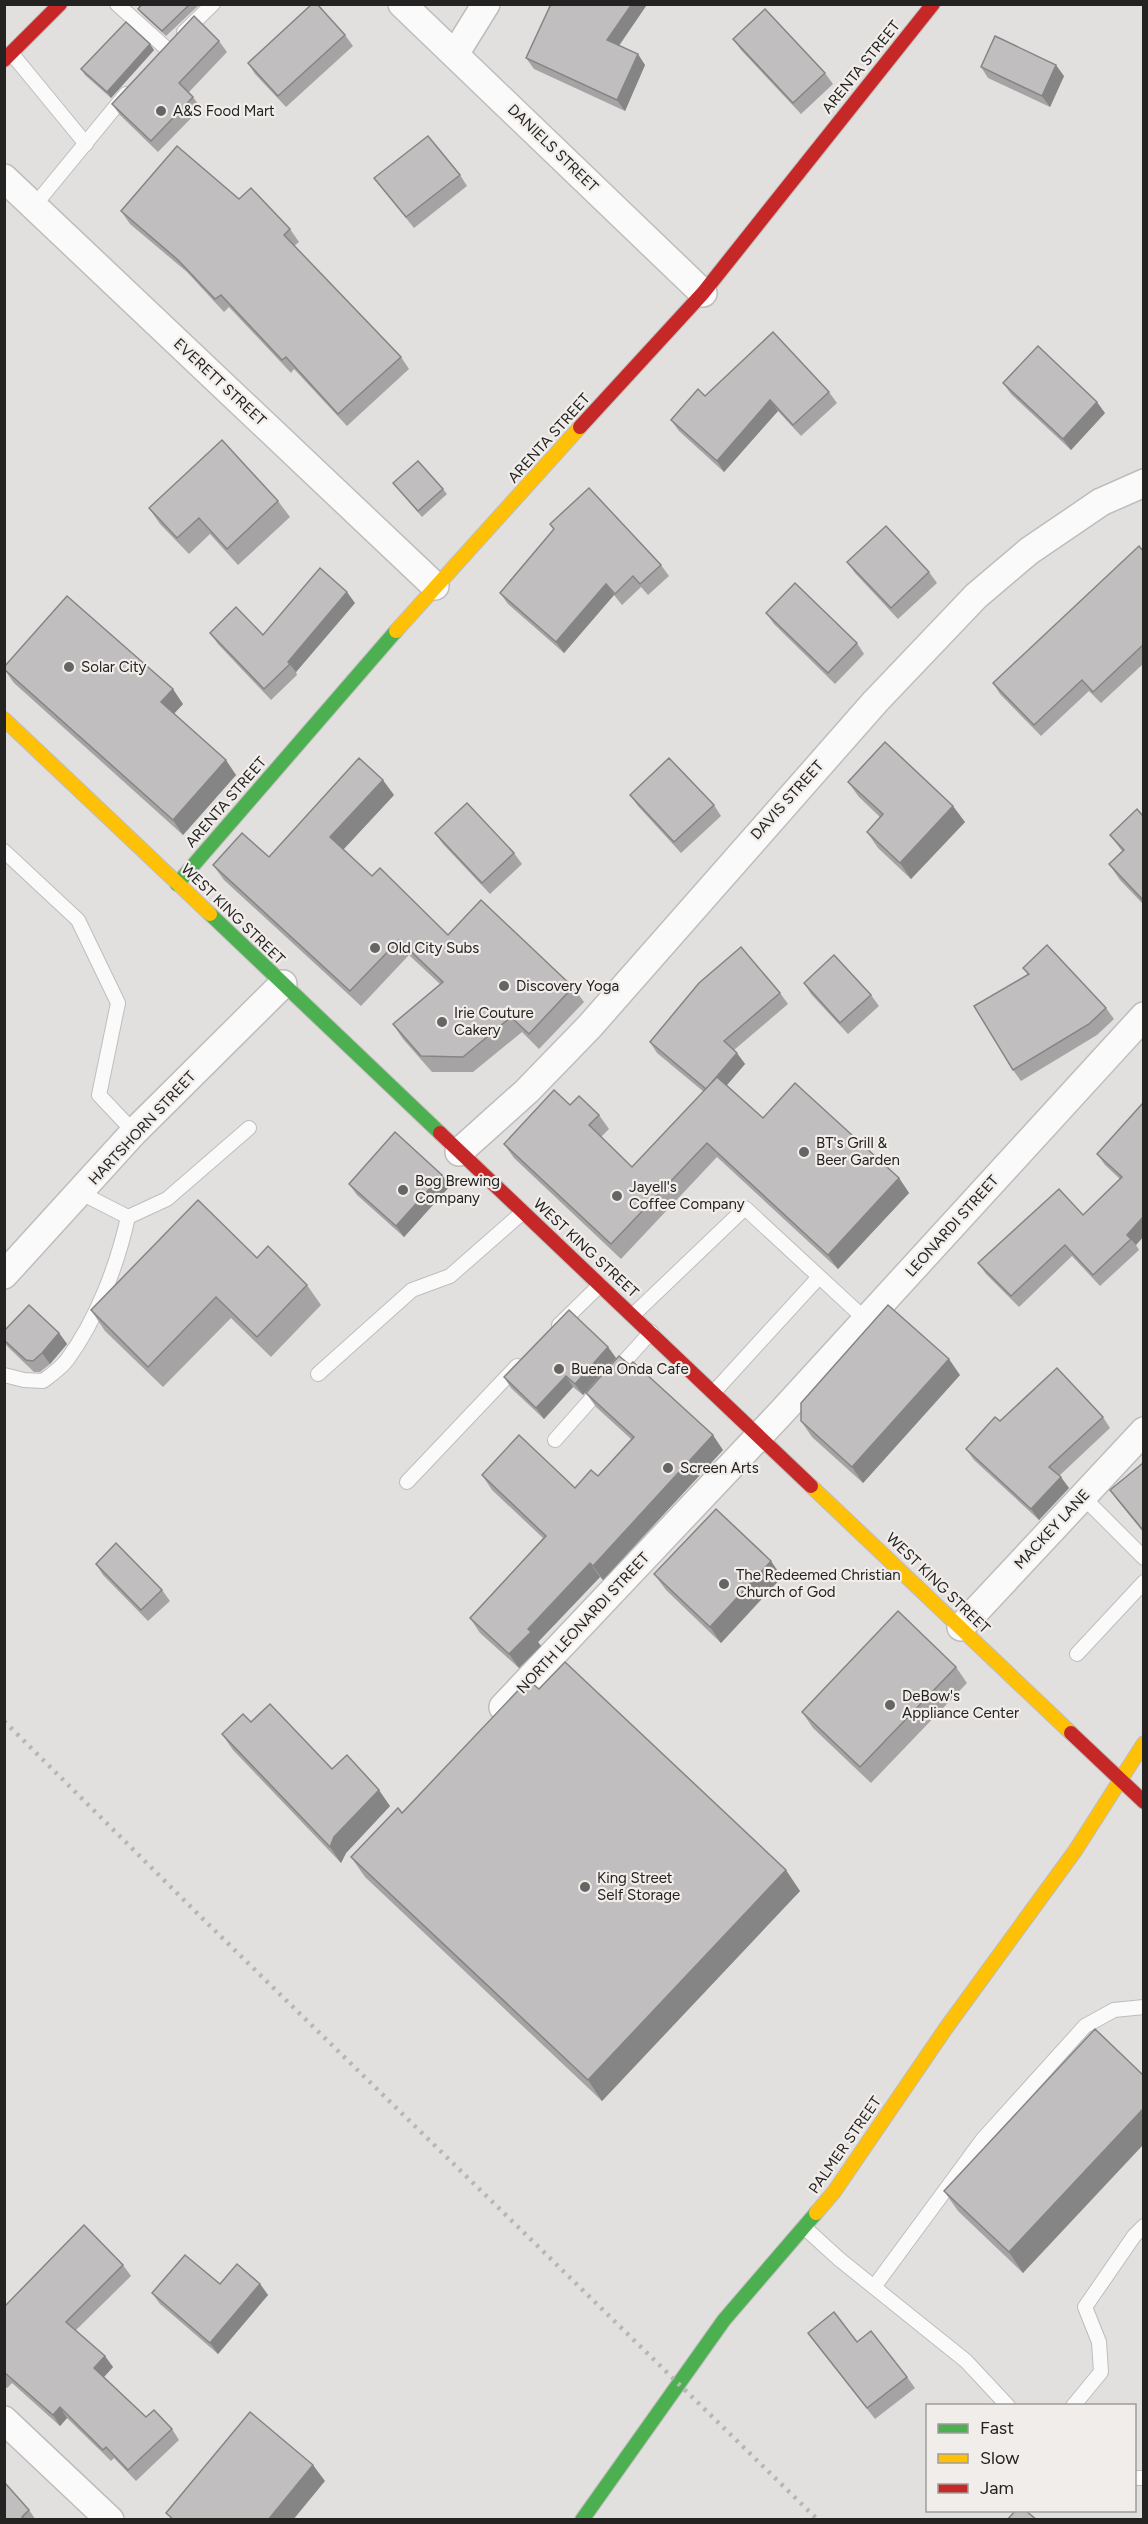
<svg xmlns="http://www.w3.org/2000/svg" width="1148" height="2524" font-family="Figtree,sans-serif">
	<style>
		.lines { fill: none; stroke-linecap: round; stroke-linejoin: round }
		.lane-casing { stroke: #bebdbc; stroke-width: 16 }
		.street-casing { stroke: #bebdbc; stroke-width: 30 }
		.fast-casing { stroke: #bebdbc; stroke-width: 16 }
		.slow-casing { stroke: #bebdbc; stroke-width: 16 }
		.jam-casing { stroke: #bebdbc; stroke-width: 16 }
		.lane { stroke: #fbfafa; stroke-width: 14 }
		.street { stroke: #fbfafa; stroke-width: 27 }
		.fast { stroke: #4caf50; stroke-width: 14 }
		.slow { stroke: #ffc107; stroke-width: 14 }
		.jam { stroke: #c62828; stroke-width: 14 }
		.rail { stroke: #b7b6b5; stroke-width: 4.5; stroke-dasharray: 3 6; stroke-linecap: butt }
		.wall { fill: #a5a3a3 }
		.shaded-wall { fill: #868585 }
		.building { fill: #c0bebe; stroke: #868585; stroke-width: 1.5 }
		.poi-dot { fill: #666563; stroke: #f0edea; stroke-width: 2 }
		.labels { text-anchor: middle; dominant-baseline: central; stroke-width: 4.5; stroke-linejoin: round; paint-order: stroke }
		.street-label { font-size: 15px; fill: #242321; stroke: #f0edea }
		.poi-label { font-size: 15px; fill: #242321; stroke: #f0edea; text-anchor: start }
	</style>
	<rect width="100%" height="100%" fill="#e2e0de"/>
	<g class="lines">
		<!-- lane casing -->
		<g class="lane-casing">
			<g id="lane">
				<path d="M117,4l50,45"/>
				<path d="M184,32l29,-28"/>
				<path d="M12,54l74,90"/>
				<path d="M34,206l92,-112"/>
				<path d="M4,851l74,69 40,83 -19,92 35,37"/>
				<path d="M81,1193l47,24 39,-18 82,-71"/>
				<path d="M633,1315l112,-107 121,112"/>
				<path d="M559,1325l41,-40"/>
				<path d="M614,1373l37,-41"/>
				<path d="M318,1374l94,-84 38,-14 73,-64"/>
				<path d="M4,1375l20,5 19,1c8,-6 18,-13 24,-21 30,-41 50,-94 61,-143"/>
				<path d="M714,1392l105,-115"/>
				<path d="M555,1440l46,-52"/>
				<path d="M407,1482l110,-116"/>
				<path d="M1083,1497l61,61"/>
				<path d="M1077,1654l67,-72"/>
				<path d="M804,2227l35,32 127,102 42,45"/>
				<path d="M874,2287l109,-148 102,-113 29,-16 30,-3"/>
				<path d="M1073,2406l28,-34 -2,-30 -14,-35 49,-71 10,-10"/>
				<path d="M1134,2478h10"/>
			</g>
		</g>
		<!-- street casing -->
		<g class="street-casing">
			<g id="street">
				<path d="M402,4l301,289"/>
				<path d="M455,54l31,-50"/>
				<path d="M4,178l431,408"/>
				<path d="M459,1152l68,-61 63,-65 285,-324 101,-106 53,-45 72,-49 43,-19"/>
				<path d="M4,1275l130,-143 149,-148"/>
				<path d="M961,1627l183,-196"/>
				<path d="M503,1707l276,-292 365,-399"/>
				<path d="M4,2420l106,100"/>
			</g>
		</g>
		<!-- fast casing -->
		<g class="fast-casing">
			<g id="fast">
				<path d="M177,884l219,-253"/>
				<path d="M210,914l230,219"/>
				<path d="M582,2520l142,-200 92,-107"/>
			</g>
		</g>
		<!-- slow casing -->
		<g class="slow-casing">
			<g id="slow">
				<path d="M396,631l184,-204"/>
				<path d="M4,719l206,195"/>
				<path d="M811,1486l260,247"/>
				<path d="M816,2213l18,-21 112,-164 129,-177 69,-108"/>
			</g>
		</g>
		<!-- jam casing -->
		<g class="jam-casing">
			<g id="jam">
				<path d="M4,60l56,-56"/>
				<path d="M580,427l123,-134 230,-289"/>
				<path d="M440,1133l371,353"/>
				<path d="M1071,1733l73,69"/>
			</g>
		</g>
		<!-- lane -->
		<use href="#lane" class="lane"/>
		<!-- street -->
		<use href="#street" class="street"/>
		<!-- fast -->
		<use href="#fast" class="fast"/>
		<!-- slow -->
		<use href="#slow" class="slow"/>
		<!-- jam -->
		<use href="#jam" class="jam"/>
		<!-- rail -->
		<path class="rail" d="M4,1721l201,200 613,599"/>
	</g>
	<!-- wall -->
	<g class="wall">
		<path d="M142,4h55l1,2 -32,30 -24,-22 -4,-5z"/>
		<path d="M551,4h94l1,2 -27,40 26,19 -20,46 -91,-42 -8,-11z"/>
		<path d="M345,35l8,11 -67,61 -31,-33 -7,-11z"/>
		<path d="M733,39l92,34 8,11 -32,30 -60,-64z"/>
		<path d="M219,41l8,11 -38,40 4,5 8,11 -43,44 -38,-37 -8,-11z"/>
		<path d="M154,50l-43,48 -26,-23 -4,-6z"/>
		<path d="M981,67l83,9 -14,31 -62,-29z"/>
		<path d="M460,175l7,11 -53,42 -40,-50z"/>
		<path d="M239,199l51,30 9,13 -5,4 107,111 8,12 -62,57 -53,-57 -3,4 -62,-66 -5,5 -37,-40 -57,-48 -9,-13z"/>
		<path d="M1003,383l102,30 -34,37 -60,-56z"/>
		<path d="M829,392l8,11 -36,33 -23,-25 -54,61 -45,-41 -8,-11 34,-24z"/>
		<path d="M393,483l50,6 4,5 -25,23z"/>
		<path d="M278,501l12,16 -52,48 -28,-31 -21,20 -29,-30 -11,-16z"/>
		<path d="M550,524l111,41 8,11 -21,19 -7,-8 -19,18 -8,-10 -50,58 -56,-49 -8,-11 54,-63z"/>
		<path d="M1143,551v113l-42,39 -12,-12 -48,45 -41,-42 -7,-11z"/>
		<path d="M847,562l82,10 8,11 -39,36 -43,-46z"/>
		<path d="M355,603l-59,69 1,3 -26,25 -53,-56 -8,-11 53,2z"/>
		<path d="M766,613l91,30 7,11 -29,30 -61,-60z"/>
		<path d="M4,669l179,35 -9,9 62,62 -53,60 -169,-152z"/>
		<path d="M848,782l117,40 -54,57 -33,-31 -11,-16 13,-15 -21,-20z"/>
		<path d="M394,795l-51,55 29,26 76,59 125,52 11,15 -45,47 -17,-17 -49,40h-41l-29,-33 -10,-15 47,-40 -31,-29 -48,51 -137,-126 -11,-15 56,-8z"/>
		<path d="M630,795l84,10 7,11 -40,37 -43,-47z"/>
		<path d="M1143,816v88l-23,-24 -11,-16 13,-13 -12,-16z"/>
		<path d="M435,833l79,20 8,11 -32,30 -47,-50z"/>
		<path d="M1023,968l83,40 8,11 -17,16 -76,46 -8,-11 15,-95z"/>
		<path d="M804,983l67,12 8,11 -31,28 -37,-40z"/>
		<path d="M780,993l8,11 -54,46 11,14 -18,21 36,33 136,60 10,15 -71,76 -121,-112 -96,102 -107,-101 -10,-14 66,-39 29,10 10,14 -8,8 31,30 72,-75 -47,-39 -7,-11z"/>
		<path d="M1143,1103v134l-7,8 3,5 -39,36 -28,-30 -53,51 -33,-33 -8,-11 105,-48 37,-36 -15,-14 -8,-11z"/>
		<path d="M442,1175l8,11 -46,51 -47,-42 -8,-11z"/>
		<path d="M307,1285l14,20 -50,52 -40,-39 -68,69 -58,-56 -14,-21z"/>
		<path d="M4,1331l55,2 8,11 -17,20 -10,8h-6l-26,-25 -4,-5z"/>
		<path d="M608,1347l8,11 -33,37 -10,-8 -29,32 -33,-31 -7,-11z"/>
		<path d="M960,1375l-97,108 -51,-46 -11,-16z"/>
		<path d="M586,1393l137,57 -120,130 -3,-3 -62,65 3,4 -22,22 -39,-35 -10,-15 73,-80 -51,-48 -10,-15 93,13 23,-12 33,-37 -35,-32z"/>
		<path d="M1103,1417l7,11 -51,48 10,12 -30,32 -65,-60 -8,-11 34,-28z"/>
		<path d="M1143,1463v69l-25,-31 -8,-11z"/>
		<path d="M96,1564l66,26 8,11 -22,20 -45,-46z"/>
		<path d="M654,1574l128,3 -61,66 -55,-53z"/>
		<path d="M956,1667l11,16 -96,100 -58,-55 -11,-16z"/>
		<path d="M539,1689l261,202 -198,210 -237,-224 -14,-20 51,-44z"/>
		<path d="M251,1722l81,47 58,37 -44,47 -5,10 -108,-113 -11,-16z"/>
		<path d="M1143,2075l-120,198 -65,-62 -14,-20z"/>
		<path d="M123,2265l8,11 -55,54 37,37 -9,10 42,40 26,12 7,11 -43,41 -22,-23 -3,3 -44,-43 -7,8 -48,-43 -5,5 -3,-2v-79z"/>
		<path d="M220,2284h40l8,11 -50,59 -58,-50 -8,-11z"/>
		<path d="M808,2333l49,9 50,35 8,11 -40,31z"/>
		<path d="M29,2510l7,10h-32z"/>
	</g>
	<!-- shaded-wall -->
	<g class="shaded-wall">
		<path d="M632,4h13l1,2 -31,45 -8,-11z"/>
		<path d="M150,44l4,6 -43,48 -4,-6z"/>
		<path d="M638,54l7,11 -20,46 -8,-11z"/>
		<path d="M1056,65l8,11 -14,31 -8,-11z"/>
		<path d="M770,400l8,11 -54,61 -7,-11z"/>
		<path d="M1097,402l8,11 -34,37 -8,-11z"/>
		<path d="M606,584l8,11 -50,58 -8,-11z"/>
		<path d="M347,592l8,11 -59,69 -8,-10z"/>
		<path d="M173,689l10,15 -11,12 -11,-14z"/>
		<path d="M226,760l10,15 -53,60 -10,-15z"/>
		<path d="M383,780l11,15 -54,58 -10,-16z"/>
		<path d="M953,806l12,16 -54,57 -11,-16z"/>
		<path d="M737,1053l8,11 -31,36 -8,-11z"/>
		<path d="M442,1175l8,11 -46,51 -8,-11z"/>
		<path d="M899,1178l10,15 -71,76 -10,-14z"/>
		<path d="M1143,1217v20l-7,8 -9,-10z"/>
		<path d="M59,1333l8,11 -17,20 -8,-11z"/>
		<path d="M608,1347l8,11 -33,37 -8,-11z"/>
		<path d="M949,1359l11,16 -97,108 -11,-16z"/>
		<path d="M566,1376l7,11 -29,32 -8,-11z"/>
		<path d="M713,1435l10,15 -120,130 -10,-14z"/>
		<path d="M1061,1477l8,11 -30,32 -8,-11z"/>
		<path d="M771,1561l11,16 -61,66 -11,-16z"/>
		<path d="M590,1563l10,14 -62,65 3,4 -22,22 -10,-14 19,-25z"/>
		<path d="M379,1790l11,16 -44,47 -5,10 -11,-16 4,-10z"/>
		<path d="M786,1870l14,21 -198,210 -14,-21z"/>
		<path d="M1143,2109v36l-120,128 -14,-21z"/>
		<path d="M260,2284l8,11 -50,59 -8,-11z"/>
		<path d="M105,2356l8,11 -11,12 -8,-11z"/>
		<path d="M60,2407l7,11 -7,8 -7,-11z"/>
		<path d="M313,2465l12,16 -32,39h-25z"/>
	</g>
	<!-- building -->
	<g class="building">
		<path d="M142,4h48l-28,27 -24,-22z"/>
		<path d="M312,4h5l28,31 -67,61 -30,-33z"/>
		<path d="M551,4h81l-25,36 31,14 -21,46 -91,-42z"/>
		<path d="M765,9l60,64 -32,30 -60,-64z"/>
		<path d="M194,16l25,25 -40,42 14,14 -42,44 -39,-37z"/>
		<path d="M126,22l24,22 -43,48 -26,-23z"/>
		<path d="M995,36l61,29 -14,31 -61,-29z"/>
		<path d="M428,136l32,39 -54,42 -32,-39z"/>
		<path d="M177,146l62,53 12,-11 39,41 -6,6 117,122 -63,57 -52,-57 -4,3 -61,-65 -6,4 -37,-39 -57,-49z"/>
		<path d="M773,332l56,60 -36,33 -23,-25 -53,61 -46,-41 27,-31 7,7z"/>
		<path d="M1038,346l59,56 -34,37 -60,-56z"/>
		<path d="M222,440l56,61 -51,48 -28,-31 -22,20 -28,-30z"/>
		<path d="M418,461l25,28 -25,22 -25,-28z"/>
		<path d="M589,488l72,77 -21,19 -7,-8 -18,18 -9,-10 -50,58 -56,-49 54,-64 -4,-5z"/>
		<path d="M886,526l43,46 -38,36 -44,-46z"/>
		<path d="M1139,546l4,5v94l-50,47 -11,-12 -48,45 -41,-42z"/>
		<path d="M320,568l27,24 -59,70 2,2 -26,25 -54,-56 26,-26 27,28z"/>
		<path d="M795,583l62,60 -29,30 -62,-60z"/>
		<path d="M67,596l106,93 -12,13 65,58 -53,60 -169,-151v-2z"/>
		<path d="M885,742l68,64 -53,57 -33,-31 16,-18 -35,-32z"/>
		<path d="M359,758l24,22 -53,57 42,39 8,-8 68,67 33,-35 92,87 -44,47 -18,-17 -48,40 -42,-1 -28,-32 50,-42 -44,-42 -49,51 -137,-126 29,-32 27,24z"/>
		<path d="M669,758l45,47 -40,37 -44,-47z"/>
		<path d="M467,803l47,50 -32,30 -47,-50z"/>
		<path d="M1137,809l6,7v84l-34,-36 15,-14 -14,-15z"/>
		<path d="M1047,945l59,63 -17,16 -76,46 -39,-64 55,-32 -6,-6z"/>
		<path d="M741,947l39,46 -56,48 13,12 -31,36 -56,-47 49,-59z"/>
		<path d="M834,955l37,40 -31,28 -36,-40z"/>
		<path d="M717,1077l46,41 32,-35 104,95 -71,77 -121,-112 -96,101 -107,-100 50,-54 16,15 9,-9 20,19 -10,10 43,42z"/>
		<path d="M1143,1103v114l-16,18 4,4 -38,36 -28,-30 -54,51 -33,-33 81,-74 24,26 39,-38 -25,-23z"/>
		<path d="M395,1132l47,43 -46,51 -47,-42z"/>
		<path d="M198,1200l59,58 11,-12 39,39 -50,52 -41,-40 -68,70 -57,-57z"/>
		<path d="M29,1305l30,28 -17,20 -9,8 -7,-1 -22,-20v-9z"/>
		<path d="M888,1305l61,54 -97,108 -51,-46v-18z"/>
		<path d="M569,1310l39,37 -33,37 -9,-8 -30,32 -32,-31z"/>
		<path d="M619,1356l11,9 3,-3 80,73 -120,131 -3,-3 -62,66 3,3 -22,22 -39,-36 76,-82 -64,-61 37,-40 56,53 16,-18 7,6 36,-39 -48,-44z"/>
		<path d="M1057,1368l46,49 -54,50 12,10 -30,32 -65,-60 29,-32 5,4z"/>
		<path d="M1143,1463v67l-33,-40z"/>
		<path d="M716,1509l55,52 -61,66 -56,-53z"/>
		<path d="M116,1543l46,47 -21,20 -45,-46z"/>
		<path d="M898,1611l58,56 -96,100 -58,-55z"/>
		<path d="M565,1662l221,208 -198,210 -237,-223 47,-49 4,5 126,-133 11,9z"/>
		<path d="M270,1704l62,65 15,-14 32,35 -45,47 -4,10 -108,-113 21,-20 8,8z"/>
		<path d="M1095,2029l48,46v34l-134,143 -65,-61z"/>
		<path d="M84,2225l39,40 -57,57 39,34 -11,12 52,49 8,-7 18,19 -44,41 -22,-23 -3,3 -43,-43 -7,8 -49,-43v-65z"/>
		<path d="M185,2255l35,29 17,-20 23,20 -50,59 -58,-50z"/>
		<path d="M834,2312l23,30 14,-11 36,46 -40,31 -59,-75z"/>
		<path d="M250,2412l63,53 -45,55h-94l-8,-7z"/>
		<path d="M5,2483l24,27 -7,7 4,3h-22z"/>
		<path d="M1015,2511h11l11,9h-30z"/>
	</g>
	<!-- markers -->
	<g class="poi-dot">
		<circle cx="161" cy="111" r="6"/>
		<circle cx="69" cy="667" r="6"/>
		<circle cx="375" cy="948" r="6"/>
		<circle cx="504" cy="986" r="6"/>
		<circle cx="442" cy="1022" r="6"/>
		<circle cx="804" cy="1152" r="6"/>
		<circle cx="403" cy="1190" r="6"/>
		<circle cx="617" cy="1196" r="6"/>
		<circle cx="559" cy="1369" r="6"/>
		<circle cx="668" cy="1468" r="6"/>
		<circle cx="724" cy="1584" r="6"/>
		<circle cx="890" cy="1705" r="6"/>
		<circle cx="585" cy="1887" r="6"/>
	</g>
	<g class="labels">
		<!-- street labels -->
		<g class="street-label">
			<text transform="translate(861 67) rotate(-51)">ARENTA STREET</text>
			<text transform="translate(553 148) rotate(44)">DANIELS STREET</text>
			<text transform="translate(220 382) rotate(43)">EVERETT STREET</text>
			<text transform="translate(549 438) rotate(-48)">ARENTA STREET</text>
			<text transform="translate(787 800) rotate(-48)">DAVIS STREET</text>
			<text transform="translate(226 802) rotate(-49)">ARENTA STREET</text>
			<text transform="translate(233 914) rotate(44)">WEST KING STREET</text>
			<text transform="translate(142 1128) rotate(-47)">HARTSHORN STREET</text>
			<text transform="translate(952 1226) rotate(-48)">LEONARDI STREET</text>
			<text transform="translate(586 1248) rotate(43)">WEST KING STREET</text>
			<text transform="translate(1052 1529) rotate(-47)">MACKEY LANE</text>
			<text transform="translate(938 1583) rotate(44)">WEST KING STREET</text>
			<text transform="translate(583 1623) rotate(-47)">NORTH LEONARDI STREET</text>
			<text transform="translate(845 2145) rotate(-55)">PALMER STREET</text>
		</g>
		<!-- poi labels -->
		<g class="poi-label">
			<text x="173" y="111">A&amp;S Food Mart</text>
			<text x="81" y="667">Solar City</text>
			<text x="387" y="948">Old City Subs</text>
			<text x="516" y="986">Discovery Yoga</text>
			<text x="454" y="1013">Irie Couture<tspan x="454" dy="17">Cakery</tspan></text>
			<text x="816" y="1143">BT's Grill &amp;<tspan x="816" dy="17">Beer Garden</tspan></text>
			<text x="415" y="1181">Bog Brewing<tspan x="415" dy="17">Company</tspan></text>
			<text x="629" y="1187">Jayell's<tspan x="629" dy="17">Coffee Company</tspan></text>
			<text x="571" y="1369">Buena Onda Cafe</text>
			<text x="680" y="1468">Screen Arts</text>
			<text x="736" y="1575">The Redeemed Christian<tspan x="736" dy="17">Church of God</tspan></text>
			<text x="902" y="1696">DeBow's<tspan x="902" dy="17">Appliance Center</tspan></text>
			<text x="597" y="1878">King Street<tspan x="597" dy="17">Self Storage</tspan></text>
		</g>
	</g>
	<!-- border -->
	<rect width="1148" height="2524" fill="none" stroke="#242321" stroke-width="12"/>
	<!-- legend -->
	<rect x="926" y="2404" width="210" height="108" fill="#f0edea" stroke="#9e9c9a" stroke-width="1.5"/>
	<rect x="938" y="2424" width="30" height="9" fill="#4caf50" stroke="#9e9c9a" stroke-width="1.5"/>
	<text x="980" y="2434" font-size="18" fill="#242321">Fast</text>
	<rect x="938" y="2454" width="30" height="9" fill="#ffc107" stroke="#9e9c9a" stroke-width="1.5"/>
	<text x="980" y="2464" font-size="18" fill="#242321">Slow</text>
	<rect x="938" y="2484" width="30" height="9" fill="#c62828" stroke="#9e9c9a" stroke-width="1.5"/>
	<text x="980" y="2494" font-size="18" fill="#242321">Jam</text>
</svg>
